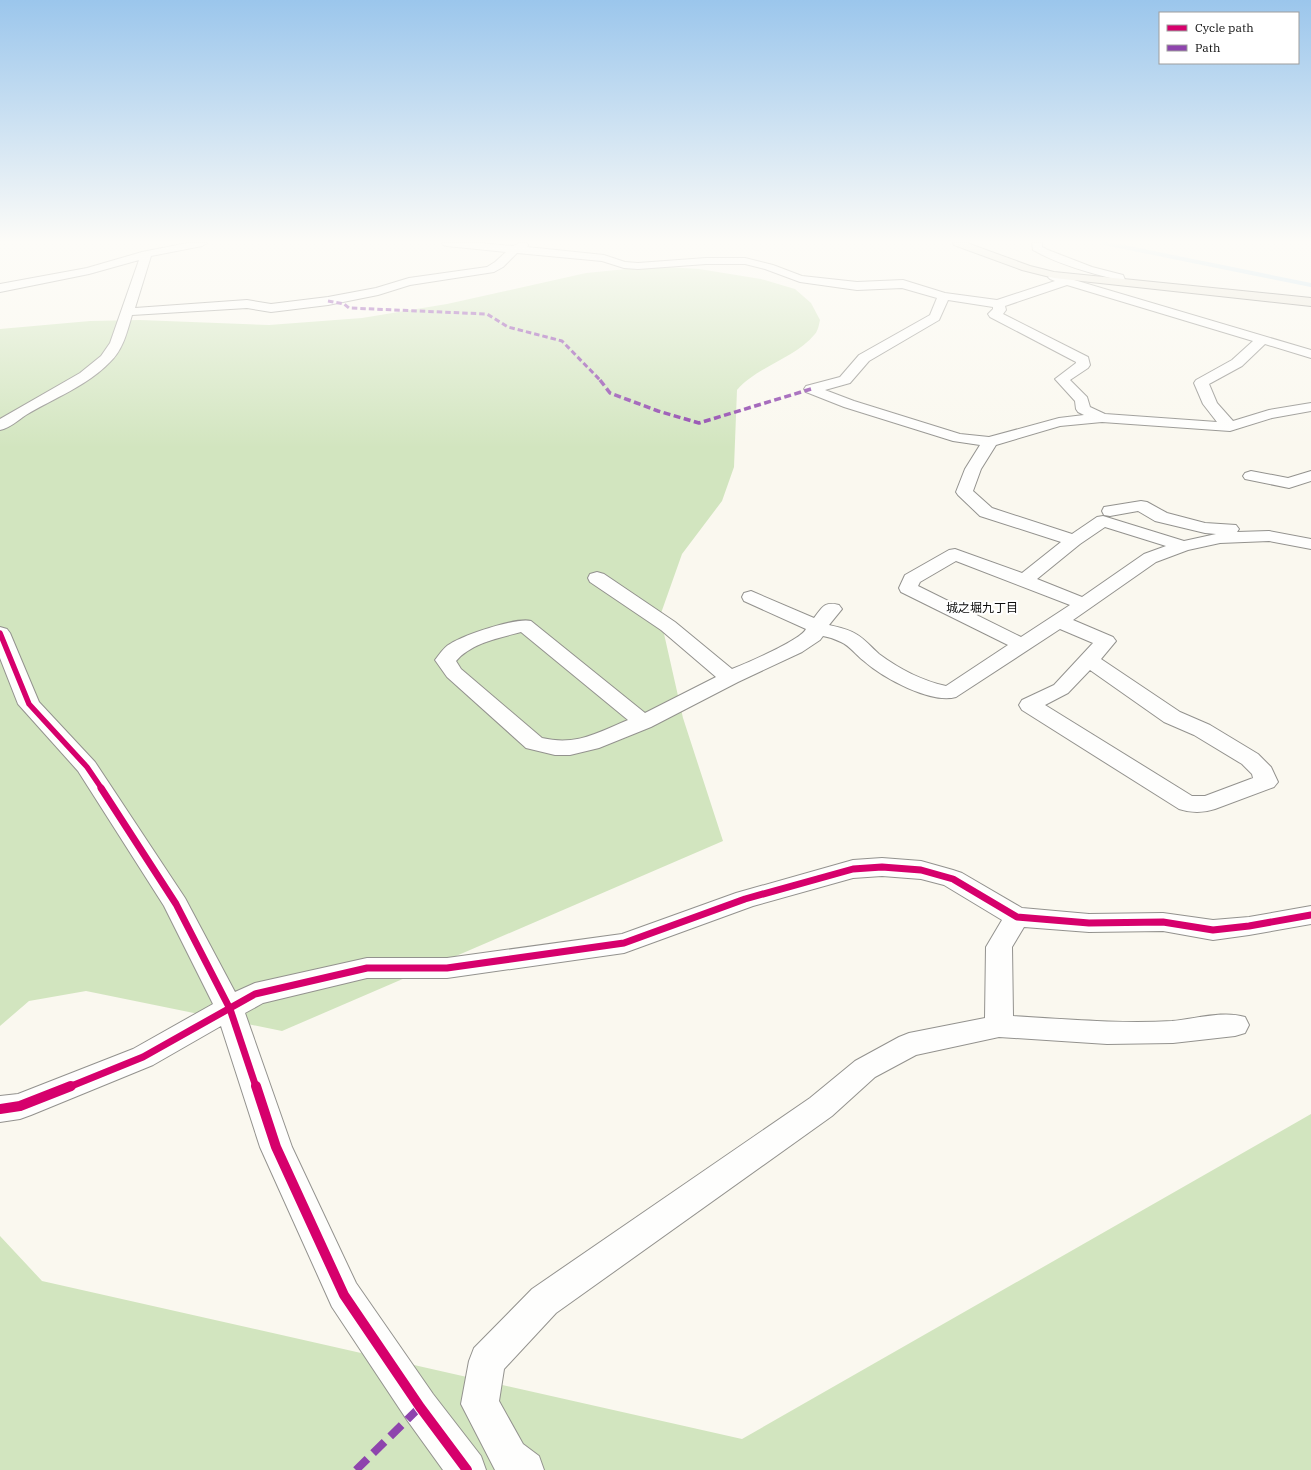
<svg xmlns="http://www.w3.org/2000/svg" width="1311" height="1470" font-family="'IBM Plex Serif','Noto Sans JP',serif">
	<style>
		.forest { fill: #d2e5bf }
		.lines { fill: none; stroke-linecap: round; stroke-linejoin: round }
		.stream { stroke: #c8e2f1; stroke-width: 4 }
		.minor-casing { stroke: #93928e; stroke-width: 2 }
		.major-casing { stroke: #807f7b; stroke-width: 2 }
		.minor { fill: #fefefd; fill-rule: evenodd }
		.major { fill: #eae6d9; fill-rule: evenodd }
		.quiet-far2 { stroke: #8e44ad; stroke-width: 3; stroke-dasharray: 5.5 3; stroke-linecap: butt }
		.quiet-far1 { stroke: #8e44ad; stroke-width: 3.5; stroke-dasharray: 7 3.5; stroke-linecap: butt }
		.quiet { stroke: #8e44ad; stroke-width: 8; stroke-dasharray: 16 8; stroke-linecap: butt }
		.cycleway-far2-casing { stroke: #fff; stroke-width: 8 }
		.cycleway-far1-casing { stroke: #fff; stroke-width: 10 }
		.cycleway-casing { stroke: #fff; stroke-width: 12 }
		.cycleway-far2 { stroke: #d6006c; stroke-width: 5.5 }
		.cycleway-far1 { stroke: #d6006c; stroke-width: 7 }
		.cycleway { stroke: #d6006c; stroke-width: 10 }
		.labels { text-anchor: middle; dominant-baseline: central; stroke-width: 4; stroke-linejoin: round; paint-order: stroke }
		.neighbourhood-label { font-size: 12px; fill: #0b0b0b; stroke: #fff }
	</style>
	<rect width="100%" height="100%" fill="#faf8ef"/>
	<!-- forest -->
	<g class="forest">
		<path d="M667,267l32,2 62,10 34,10 16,14 9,17c-1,4 -2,11 -5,14 -21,25 -57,32 -78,56l-3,77 -12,34 -40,53 -22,62 23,102 40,123 -441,190 -196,-40 -57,10 -29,25v-697l90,-8 50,-1 129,5 93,-7 85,-14 139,-31 41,-4z"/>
		<path d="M1311,1114v356h-1311v-234l42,45 700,158z"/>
	</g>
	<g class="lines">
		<!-- stream -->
		<path class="stream" d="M1104,243l207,42"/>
		<!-- minor casing -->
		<g class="minor-casing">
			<g id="minor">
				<path d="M188,243h19l-5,3 -51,10 -16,52 112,-8 24,4 57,-7 48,-9 33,-10 78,-11 8,-5 11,-10 -59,-6 -4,-1 -1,-2h36l35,3 7,-3h6l2,2 -1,2 77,8 21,7 13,1 68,-5h39l28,7 29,11 55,6 46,-2 42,13 52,7 58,-19 -5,-2 -2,-2 2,-2 4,-1 257,76v8l-46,-14 -23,22 -33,18 8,19 16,18 36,-11 42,-7v8l-39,7 -42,13 -128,-9 -42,4 -64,19 -15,24 -8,22 19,17 80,26 25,-17 6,-1 81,25 32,-7 -11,-1 -50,-12 -17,-10 -28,5 -6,-1 -2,-4 2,-4 37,-6 6,1 20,11 38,10 31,2 3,4 -2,3 32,-1 42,8v10l-42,-8 -49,2 -32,7 -32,12 -83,58 40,17 3,4 -15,18 79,53 30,13 48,29 13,13 7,15 -4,5 -59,22c-12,4 -24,4 -36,0l-157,-99 -3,-5 3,-5 32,-15 39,-42 -33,-14 -104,68c-25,7 -73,-19 -92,-36 -8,-6 -14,-15 -23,-19 -6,-3 -12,-5 -18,-6l-3,4 -18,12 -64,30 -87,45 -52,21 -29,7h-15l-29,-7 -79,-71 -12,-17c4,-5 9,-13 15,-16 13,-9 67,-27 81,-23l114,92 71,-36 -55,-47 -71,-48 -2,-4 2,-4 7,-2 7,2 71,48 57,47c13,-5 69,-29 74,-40l-62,-28 -2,-4 2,-4 7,-2 63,27c8,-10 10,-17 25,-13l3,4 -13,16c9,2 19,4 27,9 9,5 15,13 23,20 19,14 43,27 67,32l62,-41 -107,-53 -2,-4 6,-13 44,-25 6,-1 67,24 39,-31 -81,-26 -22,-21 -2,-3 9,-23 15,-24 -27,-4 -109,-34 -38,-15 -2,-3 2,-3 34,-9 19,-22 71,-40 7,-17 -35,-10 -45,2 -57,-8 -35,-13 -20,-5h-39l-68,5 -14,-1 -22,-7 -85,-8 -14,14 -9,5 -84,13 -32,10 -50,10 -57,7 -24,-4 -115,7c-5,17 -9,35 -22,47 -23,24 -56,36 -84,53 -8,5 -16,13 -26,15v-11l80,-46 21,-17 9,-13 29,-83 -50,14 -89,18v-8l87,-16 55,-16zM1067,285l186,56 -21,19 -36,20 -2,3 9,21 14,18 -112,-8 -15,-7 -3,-10 -17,-17 18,-12 2,-3 -2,-8 -85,-43 3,-4 -1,-4zM948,300l45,7v2l-5,5 2,3 86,45v1l-21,16 20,22 1,8 2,3 6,3 -25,3 -70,19 -29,-3 -106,-33 -29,-11 25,-7 19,-22 70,-41zM1105,527l61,19 -22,8 -62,43 -45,-18 43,-35zM956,561l114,44 -49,32 -103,-51 2,-4zM521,632l107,88c-31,13 -52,26 -86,18l-81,-69 -5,-8c15,-18 43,-23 65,-29zM1090,670l74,52 30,13 48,29 10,10 1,4 -48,18h-13l-147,-91 23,-12z"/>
				<path d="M1032,243h10v4l6,3 44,17 31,8 3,7 -2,2h-8l-2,-5c-28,-7 -56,-15 -81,-29z"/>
				<path d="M1251,471l37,7 23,-7v10l-22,7 -44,-9 -2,-3 2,-3z"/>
				<path d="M0,627l7,2 3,4 29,69 56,60 90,136 50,94 20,-9 112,-25h80l175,-24 114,-41 117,-33 29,-2 39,3 32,9 9,3 60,35 67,6 74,-1 50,7 36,-3 62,-11v18l-62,11 -36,5 -50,-9 -74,1 -65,-5 -12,20 1,69c53,3 106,8 159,5 24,-2 51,-11 73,-4l4,8 -4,8 -10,3 -62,7 -66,1 -108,-7 -83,18 -41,22 -43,39 -276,197 -52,56 -5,32 24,43 16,12 5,14h-49l-34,-66 8,-43 5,-13 58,-59 278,-191 45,-37 44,-24 10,-4 76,-15 1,-71 16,-27 -58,-35 -23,-6 -39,-3 -29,2 -100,28 -129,47 -177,25h-80l-104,25 -18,10 47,134 64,136 77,111 48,62 5,14h-43l-36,-50 -75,-113 -72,-160 -39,-121 -68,39 -122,50 -11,4 -20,3v-26l18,-2 115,-45 80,-45 -49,-98 -86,-135 -60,-67 -18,-46z"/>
			</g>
		</g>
		<!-- major casing -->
		<g class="major-casing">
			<path id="major" d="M953,243h14l63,23 24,6 257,26v8l-257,-28 -32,-8 -68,-25z"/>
		</g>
		<!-- minor -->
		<use href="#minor" class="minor"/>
		<!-- major -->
		<use href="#major" class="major"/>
		<!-- quiet-far2 -->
		<path class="quiet-far2" d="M328,301l16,3 5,4 138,6 21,13 54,14 39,40"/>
		<!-- quiet-far1 -->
		<path class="quiet-far1" d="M600,380l10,13 48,18 41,12 112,-34"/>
		<!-- quiet -->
		<path class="quiet" d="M356,1470l64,-63"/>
		<!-- cycleway-far2 casing -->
		<g class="cycleway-far2-casing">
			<path id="cycleway-far2" d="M0,633l29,71 58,63 15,22"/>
		</g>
		<!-- cycleway-far1 casing -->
		<g class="cycleway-far1-casing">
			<g id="cycleway-far1">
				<path d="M101,788l75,116 54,105 26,78"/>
				<path d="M69,1087l74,-30 112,-63 112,-26h80l177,-25 121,-44 108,-30 29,-2 39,3 32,9 64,38 72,6 74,-1 50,8 36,-4 62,-11"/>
			</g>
		</g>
		<!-- cycleway casing -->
		<g class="cycleway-casing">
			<g id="cycleway">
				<path d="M256,1086l20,61 68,148 76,112 47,63"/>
				<path d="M0,1109l20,-3 51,-20"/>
			</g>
		</g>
		<!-- cycleway-far2 -->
		<use href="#cycleway-far2" class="cycleway-far2"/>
		<!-- cycleway-far1 -->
		<use href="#cycleway-far1" class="cycleway-far1"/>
		<!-- cycleway -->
		<use href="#cycleway" class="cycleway"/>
	</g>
	<!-- sky -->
	<linearGradient id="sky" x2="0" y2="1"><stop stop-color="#9bc6ec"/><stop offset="0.54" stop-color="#fdfcf8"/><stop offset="1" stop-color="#fdfcf8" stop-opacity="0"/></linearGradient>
	<rect width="1311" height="448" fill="url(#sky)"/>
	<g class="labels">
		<!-- neighbourhood labels -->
		<g class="neighbourhood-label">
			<text x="982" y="607">城之堀九丁目</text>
		</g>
	</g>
	<!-- legend -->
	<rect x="1159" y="12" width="140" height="52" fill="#ffffff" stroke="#9d9d9d"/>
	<rect x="1167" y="25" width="20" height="6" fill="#d6006c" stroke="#9d9d9d"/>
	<text x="1195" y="32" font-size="12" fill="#0b0b0b">Cycle path</text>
	<rect x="1167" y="45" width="20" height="6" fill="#8e44ad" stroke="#9d9d9d"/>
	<text x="1195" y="52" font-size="12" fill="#0b0b0b">Path</text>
</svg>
